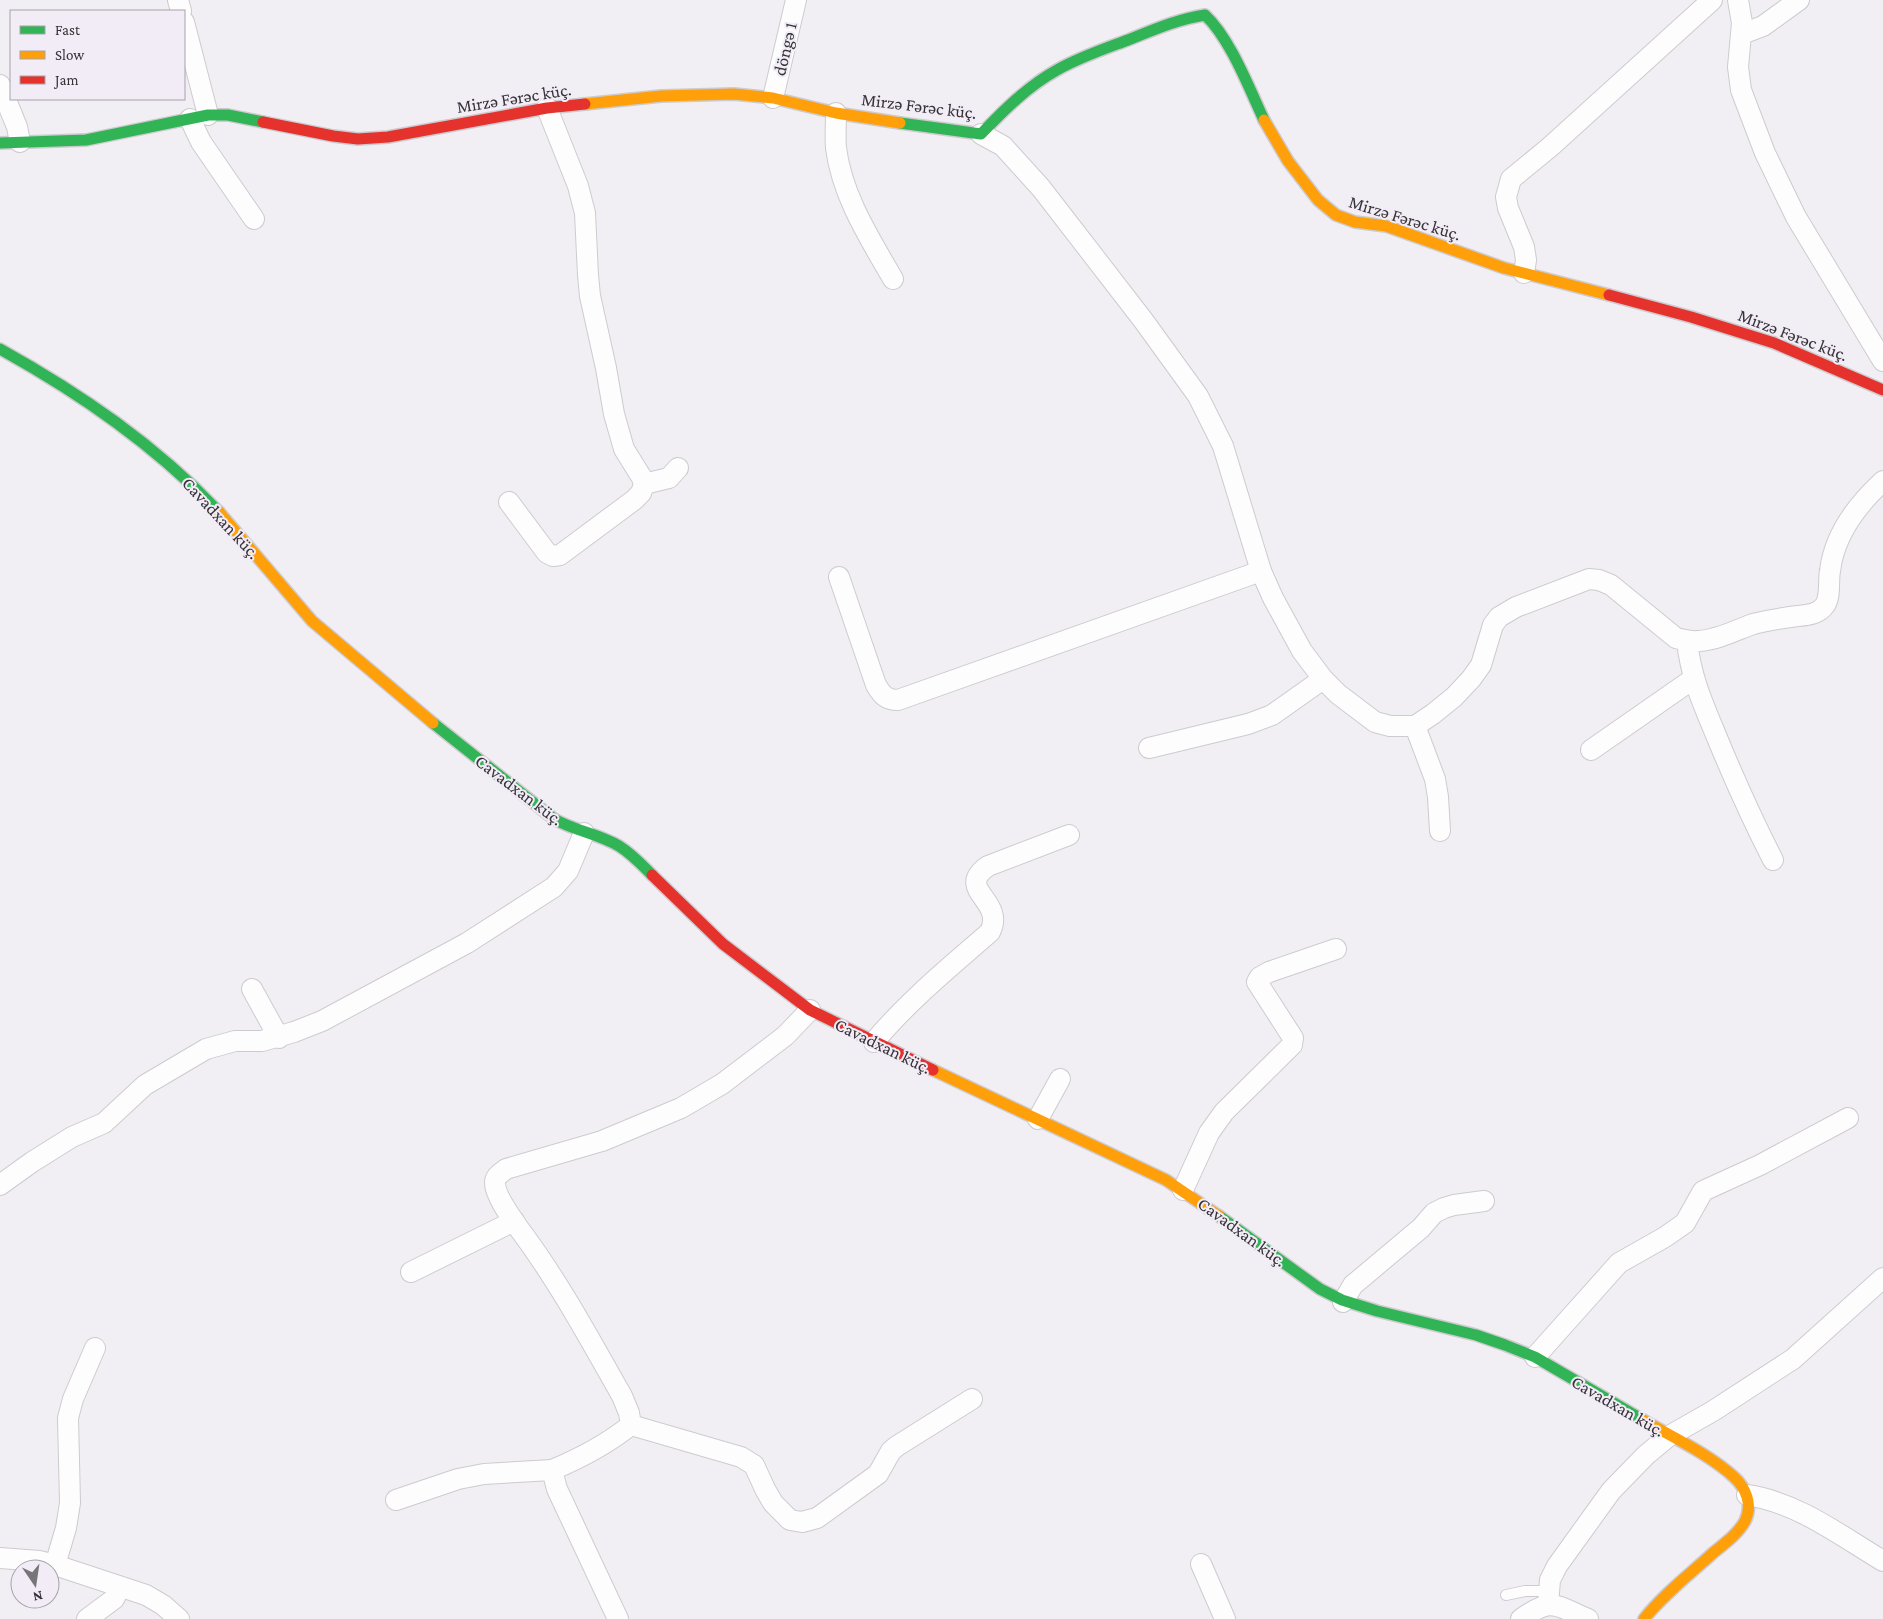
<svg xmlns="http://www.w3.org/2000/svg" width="1883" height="1619" font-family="'Crimson Pro',serif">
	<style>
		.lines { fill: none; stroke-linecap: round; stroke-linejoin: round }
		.lane-casing { stroke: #cdcbcf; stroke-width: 12 }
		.street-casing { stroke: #cdcbcf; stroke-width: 22 }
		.fast-casing { stroke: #cdcbcf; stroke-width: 14 }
		.slow-casing { stroke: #cdcbcf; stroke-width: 14 }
		.jam-casing { stroke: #cdcbcf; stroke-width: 14 }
		.lane { stroke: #fdfdfd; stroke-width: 10 }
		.street { stroke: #fdfdfd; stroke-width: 20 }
		.fast { stroke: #30b455; stroke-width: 11 }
		.slow { stroke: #ff9f0a; stroke-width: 11 }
		.jam { stroke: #e5322d; stroke-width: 11 }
		.labels { text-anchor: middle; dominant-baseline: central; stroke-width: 4; stroke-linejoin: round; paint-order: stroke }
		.street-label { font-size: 18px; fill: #363337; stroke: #f2ecf7 }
	</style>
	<rect width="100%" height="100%" fill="#f2eff4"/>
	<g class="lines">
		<!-- lane casing -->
		<g class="lane-casing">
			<path id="lane" d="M1506,1595l19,-4h24"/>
		</g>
		<!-- street casing -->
		<g class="street-casing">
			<g id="street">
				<path d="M178,0l3,11"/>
				<path d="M1738,0l4,23 -4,44 3,23 24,63 31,64 87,144"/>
				<path d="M184,22l24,93"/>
				<path d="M1742,34l21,-8 36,-26"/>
				<path d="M0,85l17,42 3,15"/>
				<path d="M773,98l23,-98"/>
				<path d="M836,113c0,12 -1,23 0,35 6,48 34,91 57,131"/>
				<path d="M190,119l11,23 53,77"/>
				<path d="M981,134l22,12 38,42 102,132 55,76 25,50 38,125 12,27 29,53 21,28 15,15 37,28 15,4h25l18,-12 21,-17 17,-18 10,-14 12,-40 6,-8 17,-10 73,-28 10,1 12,5 65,53c8,2 15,4 23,3 19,-1 37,-11 54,-17 15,-4 30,-6 45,-8 10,-1 21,-2 27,-11 6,-9 3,-24 5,-34 4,-35 27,-66 53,-90"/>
				<path d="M1524,273l2,-13 -2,-13 -16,-39 -2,-11 5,-18 39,-32 162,-147"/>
				<path d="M644,484l25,-6 9,-10"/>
				<path d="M509,502l38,51 6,3 7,-1 74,-55 7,-7 3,-9 -2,-6 -18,-29 -10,-35 -8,-46 -16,-72 -2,-21 -3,-62 -7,-27 -31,-78"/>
				<path d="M839,577l37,108c6,10 10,15 22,15l363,-129"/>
				<path d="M1687,641c4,38 17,65 31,99 17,41 35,81 55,120"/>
				<path d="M1415,726l20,53 3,18 2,34"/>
				<path d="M1149,748l99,-24 24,-9 51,-36"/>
				<path d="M1591,750l102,-71"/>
				<path d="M252,989l27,49"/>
				<path d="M874,1042c34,-41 76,-75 116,-110 16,-32 -36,-42 -2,-66l81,-31"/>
				<path d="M1038,1119l22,-40"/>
				<path d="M0,1185l32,-23 40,-25 32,-14 41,-38 61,-36 29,-8h27l32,-9 28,-11 145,-78 87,-56 14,-16 16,-38"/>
				<path d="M1183,1190l26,-57 15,-21 68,-67 1,-7 -36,-56 3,-5 9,-5 67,-23"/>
				<path d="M411,1272l103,-51"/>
				<path d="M1343,1302l10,-17 68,-57 13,-15 10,-5 10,-3 30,-4"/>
				<path d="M1535,1357l84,-94 46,-26 20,-14 18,-32 57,-26 88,-47"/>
				<path d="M631,1425l110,32 13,8 11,24 8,14 17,17 12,2 15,-4 61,-44 13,-23 6,-5 75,-47"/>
				<path d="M1747,1495c50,7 94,41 136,66"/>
				<path d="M396,1500l62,-21 26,-5 68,-4"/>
				<path d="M0,1558l39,3 16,4 91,30 17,10 16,14"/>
				<path d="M1201,1564l24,55"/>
				<path d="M55,1565l11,-37 4,-25 -2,-85 5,-19 22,-51"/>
				<path d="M1548,1605l2,-25 7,-14 54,-75 35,-36 23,-19 44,-25 80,-52 90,-81"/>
				<path d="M87,1619l27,-20 6,-12"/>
				<path d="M618,1619l-61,-130 -5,-19c29,-12 55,-26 79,-45l-2,-12 -7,-17c-32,-56 -63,-114 -102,-166 -7,-10 -25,-34 -25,-47 0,-7 6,-10 11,-14l96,-28 79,-33 41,-24 63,-48 25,-26"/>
				<path d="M1521,1619c32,-23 35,-13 67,0"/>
			</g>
		</g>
		<!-- fast casing -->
		<g class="fast-casing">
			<g id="fast">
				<path d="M900,123l81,11c23,-24 47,-48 76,-64 23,-13 47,-21 71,-30 25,-10 50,-21 77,-25 25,23 44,73 59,105"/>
				<path d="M0,143l86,-3 122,-25h20l35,7"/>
				<path d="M0,349c81,45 155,96 219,163"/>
				<path d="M433,723l121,96c21,12 45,15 65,27 13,8 23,19 33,29"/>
				<path d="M1219,1216l101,73 22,11 35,11 99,24 29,10 30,12 108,63"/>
			</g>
		</g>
		<!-- slow casing -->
		<g class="slow-casing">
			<g id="slow">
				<path d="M585,104l76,-8 73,-2 39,4 63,15 64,10"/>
				<path d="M1264,120l24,41 30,39 18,15 19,7 31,4 118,42 105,27"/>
				<path d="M219,512l93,109 121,102"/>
				<path d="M933,1070l233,110 53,36"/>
				<path d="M1643,1420c29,17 66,34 91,57 12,11 19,28 11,44 -7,13 -21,23 -32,32 -24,22 -49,41 -69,66"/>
			</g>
		</g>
		<!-- jam casing -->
		<g class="jam-casing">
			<g id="jam">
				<path d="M263,122l70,14 25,3 30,-2 159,-29 38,-4"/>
				<path d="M1609,295l82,22 83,26 109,47"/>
				<path d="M652,875l71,69 87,66 123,60"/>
			</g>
		</g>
		<!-- lane -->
		<use href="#lane" class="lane"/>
		<!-- street -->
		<use href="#street" class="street"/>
		<!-- fast -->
		<use href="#fast" class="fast"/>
		<!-- slow -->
		<use href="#slow" class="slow"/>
		<!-- jam -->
		<use href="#jam" class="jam"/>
	</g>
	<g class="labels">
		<!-- street labels -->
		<g class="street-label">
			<text transform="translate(785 49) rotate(-77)">döngə 1</text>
			<text transform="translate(514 98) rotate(-9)">Mirzə Fərəc küç.</text>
			<text transform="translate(919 106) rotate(7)">Mirzə Fərəc küç.</text>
			<text transform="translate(1405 218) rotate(17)">Mirzə Fərəc küç.</text>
			<text transform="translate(1793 335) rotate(21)">Mirzə Fərəc küç.</text>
			<text transform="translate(221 518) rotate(47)">Cavadxan küç.</text>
			<text transform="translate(519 790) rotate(37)">Cavadxan küç.</text>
			<text transform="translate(883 1046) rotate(26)">Cavadxan küç.</text>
			<text transform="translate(1242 1232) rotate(36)">Cavadxan küç.</text>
			<text transform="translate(1618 1406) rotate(30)">Cavadxan küç.</text>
		</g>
	</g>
	<!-- legend -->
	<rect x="10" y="10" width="175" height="90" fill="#f2ecf7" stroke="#a7a2aa"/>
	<rect x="20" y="26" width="25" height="8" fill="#30b455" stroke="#a7a2aa"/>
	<text x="55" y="35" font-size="15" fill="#363337">Fast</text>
	<rect x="20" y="51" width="25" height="8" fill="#ff9f0a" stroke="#a7a2aa"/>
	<text x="55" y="60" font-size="15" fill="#363337">Slow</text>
	<rect x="20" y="76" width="25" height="8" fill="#e5322d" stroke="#a7a2aa"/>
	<text x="55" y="85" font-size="15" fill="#363337">Jam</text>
	<!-- north arrow -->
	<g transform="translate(35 1584) rotate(167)"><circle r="24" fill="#f2ecf7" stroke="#a7a2aa"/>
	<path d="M0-4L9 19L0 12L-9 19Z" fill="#787579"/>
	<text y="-8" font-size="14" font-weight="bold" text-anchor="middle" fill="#363337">N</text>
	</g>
</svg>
